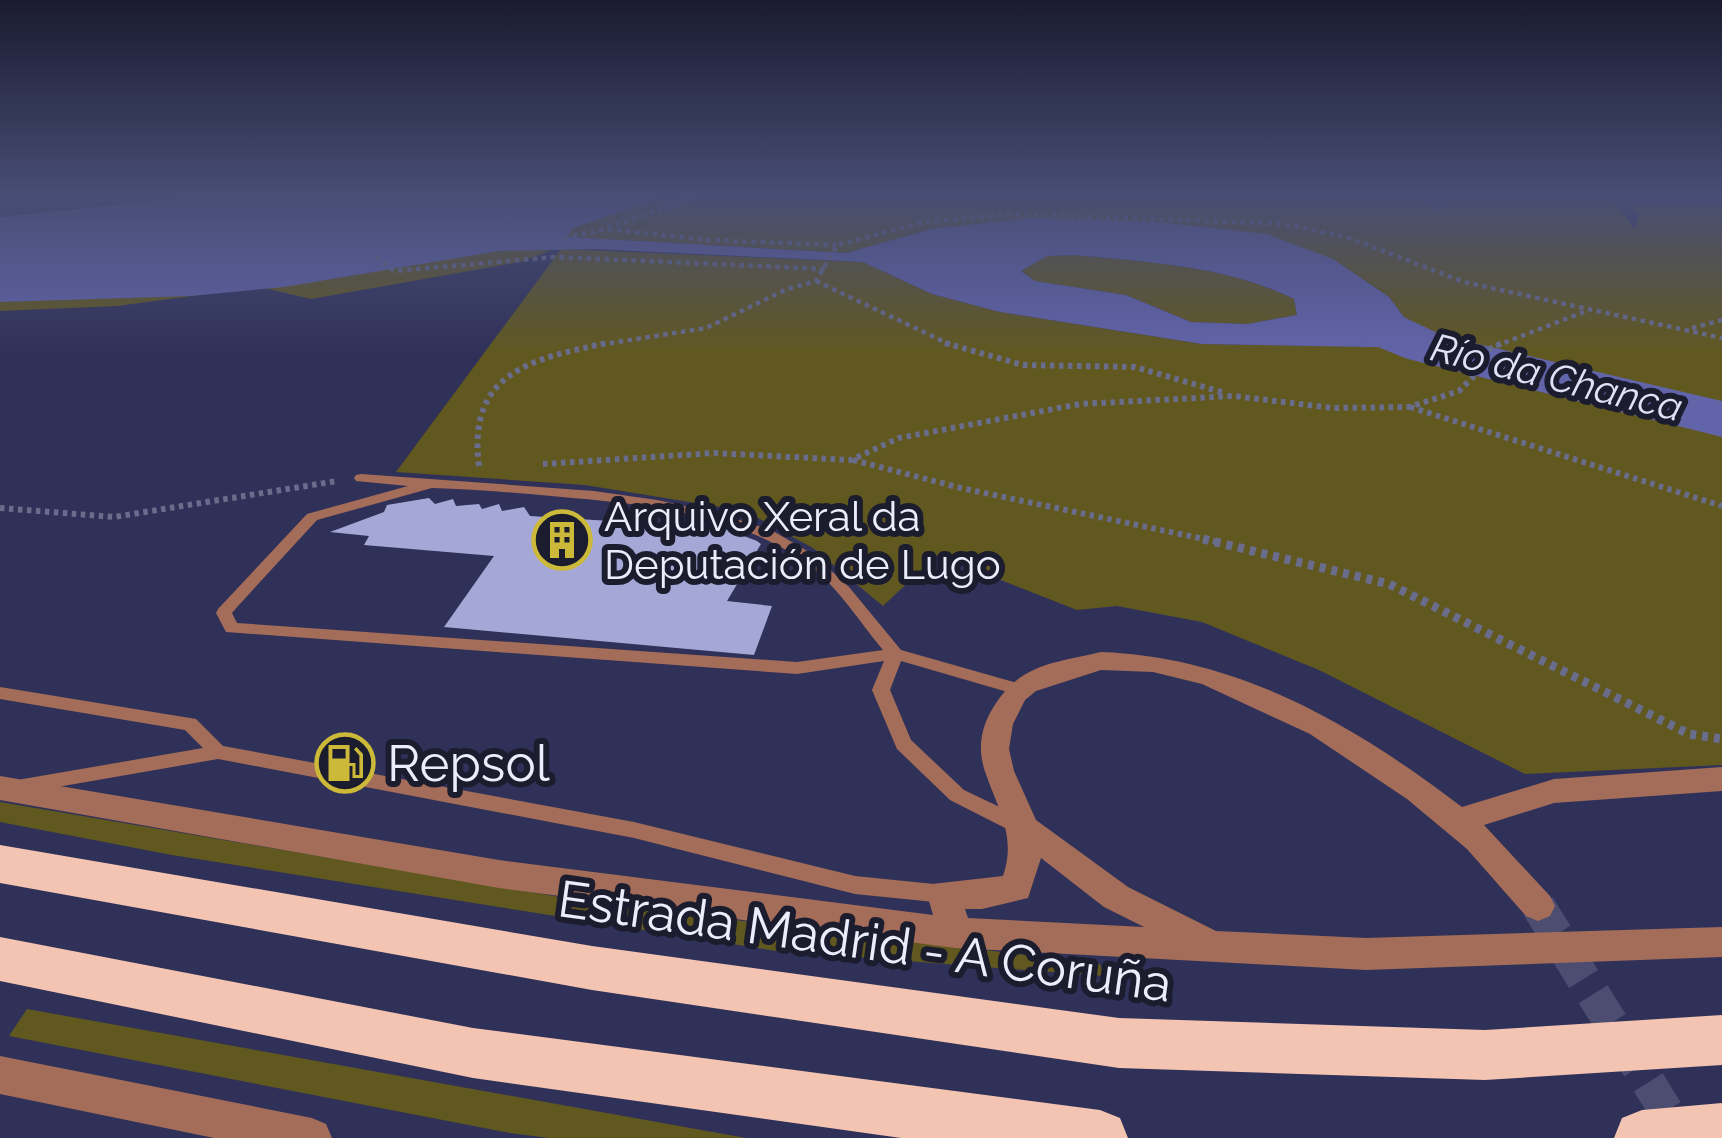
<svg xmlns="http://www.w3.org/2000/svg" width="1722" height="1138" font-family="Raleway,sans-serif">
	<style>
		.green { fill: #61581f }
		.water { fill: #6264aa; fill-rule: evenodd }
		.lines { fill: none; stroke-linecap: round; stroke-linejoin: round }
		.river { fill: #6264aa; fill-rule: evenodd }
		.building { fill: #a5a8d7 }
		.minor-tunnel { stroke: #4c4d71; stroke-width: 34; stroke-dasharray: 34 18; stroke-linecap: butt }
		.path-far2 { stroke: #6a6c8b; stroke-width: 4.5; stroke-dasharray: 4.5 4.5; stroke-linecap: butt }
		.path-far1 { stroke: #6a6c8b; stroke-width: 6; stroke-dasharray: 4.5 4.5; stroke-linecap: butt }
		.path { stroke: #6a6c8b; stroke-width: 9; stroke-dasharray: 6 6; stroke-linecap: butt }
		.service { fill: #a46d59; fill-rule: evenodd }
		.minor { fill: #a46d59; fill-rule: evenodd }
		.trunk { fill: #f4c4b2; fill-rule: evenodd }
		.labels { text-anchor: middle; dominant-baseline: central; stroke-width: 12; stroke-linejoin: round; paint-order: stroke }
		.far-water-label { font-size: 39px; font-style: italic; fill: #dfe1f5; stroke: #1b1c2d }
		.poi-label { font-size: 42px; fill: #ebedfc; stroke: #1b1c2d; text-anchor: start }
		.near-poi-label { font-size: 51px; fill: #ebedfc; stroke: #1b1c2d; text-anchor: start }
		.near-street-label { font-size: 51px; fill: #ebedfc; stroke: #1b1c2d }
	</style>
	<rect width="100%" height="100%" fill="#303158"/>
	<!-- green -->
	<g class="green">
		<path d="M660,197h755l25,12 8,-3 -16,-9h153l30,5 20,27 4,-13 -12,-11 4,-2 91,1v561l-197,9 -206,-104 -117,-48 -85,-16 -40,4 -140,-55 -54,51 -70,-58 -68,-37 -160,-26 -189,-13 165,-223 302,13 69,32 68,18 202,32 224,3 -37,-50 -56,-38 -401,-30 -86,24 -279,-16 3,-8z"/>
		<path d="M554,241l-7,11 -27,10 -209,37 -51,-12 -143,19 -117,5v-27z"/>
		<path d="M1075,255c73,7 153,11 219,44l3,16 -50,9 -56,-2 -65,-27 -92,-14 -13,-11 26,-14z"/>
		<path d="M0,802l595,101 505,61 4,12 -328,-25 -604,-96 -172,-33z"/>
		<path d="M27,1009l719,129h-197l-39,-5 -501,-97z"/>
	</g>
	<!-- water -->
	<path class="water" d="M192,197h468l-89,32 -3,8 278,16 86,-24 97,-11 130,4 108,12 66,25 56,38 38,51 -225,-4 -202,-32 -68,-18 -69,-32 -267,-13 -97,2 -215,36 -94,9 -190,6v-85zM1075,255c73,7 153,11 219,44l3,16 -50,9 -56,-2 -65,-27 -91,-14 -14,-10 26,-15z"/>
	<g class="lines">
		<!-- river -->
		<path class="river" d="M1342,288l102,48 278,65v36l-314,-78c-31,-12 -71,-28 -91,-56l8,-10z"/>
	</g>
	<!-- building -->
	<path class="building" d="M429,498l6,6 18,-5 3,7 23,-2 3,5 17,-5 3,7 22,-4 6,9 193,12 34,13 4,3 -34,57 45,5 -18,49 -310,-28 50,-71 -130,-11 5,-9 -39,-4 54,-20 3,-7z"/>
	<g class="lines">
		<!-- minor-tunnel -->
		<path class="minor-tunnel" d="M1538,906l145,232"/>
		<!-- path-far2 -->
		<g class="path-far2">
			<path d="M607,228l90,-31"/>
			<path d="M564,238l42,-9 103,11 127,5"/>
			<path d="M376,257l18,14 161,-14 270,12"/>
			<path d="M816,281l137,65"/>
			<path d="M1692,328l30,-8"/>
			<path d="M592,346l114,-18 81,-39 29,-8 21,-36 87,-23 92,-8 269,10 62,13 117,45 258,56"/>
			<path d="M1496,346l90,-35"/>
		</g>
		<!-- path-far1 -->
		<g class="path-far1">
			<path d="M945,343l78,22 112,2 90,26"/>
			<path d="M1410,407l312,99"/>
			<path d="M853,460l108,28 257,54"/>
			<path d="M543,464l171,-11 137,7 48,-22 181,-34 154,-8 99,12 76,-1 50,-16 22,-22 5,-18 16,-8"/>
			<path d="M479,466c-12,-93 51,-107 128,-123"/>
			<path d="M0,508l114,9 223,-36"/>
		</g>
		<!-- path -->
		<path class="path" d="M1203,539l186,45 300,150 33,5"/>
		<!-- service -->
		<g class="service">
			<path d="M361,474l233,17 63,9 64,14 52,17 41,24 35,32 52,63 123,35 3,4 -3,4 -6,2 -117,-34 -11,29 21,50 53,50 59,28 3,6 -3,6 -7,2 -7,-2 -59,-30 -53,-51 -25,-59 12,-29 -87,13 -571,-42 -10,-19 2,-4 89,-95 101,-28 -52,-5 -2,-3 2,-3zM432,488c43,1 87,5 130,9 81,7 171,16 240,63 33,22 56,60 81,90l-86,12 -560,-39 -5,-10 6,-7 79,-86z"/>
			<path d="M0,687l190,31 6,1 27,27 411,76 221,54 89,9 7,3 3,6 -3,6 -7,3 -89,-9 -221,-56 -416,-79 -195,34 -7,-2 -2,-5 2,-5 7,-2 180,-31 -18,-18 -185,-31z"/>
		</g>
		<!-- minor -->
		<g class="minor">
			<path d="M1101,652c138,5 253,73 361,155l92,-28 168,-12v24l-168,12 -70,22 66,71 5,10 -5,10 -12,5 -12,-5 -59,-67 -60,-50 -97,-65 -108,-50 -49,-12 -52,-2 -65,21 -11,9 -12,24 -4,25 5,22 22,49 92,67 88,44 150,7 356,-11v30l-356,13 -411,-22 -456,-60 -499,-88v-24l499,84 434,55 -6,-21 5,-10 71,-8c13,-38 -3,-63 -16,-99 -9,-22 -8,-43 3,-64 27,-49 60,-49 111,-61zM1041,858l63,49 40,20 -176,-9 -3,-9h17l46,-11z"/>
			<path d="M0,1056l312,62 14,6 6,14h-118l-214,-44z"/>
		</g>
		<!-- trunk -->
		<g class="trunk">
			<path d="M0,845l592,101 527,72 366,12 237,-15v50l-237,15 -366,-12 -527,-78 -592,-107z"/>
			<path d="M0,937l473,91 627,82 20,8 8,20h-227l-428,-60 -473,-97z"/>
			<path d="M1722,1103v35h-108l8,-20 20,-8z"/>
		</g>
	</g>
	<!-- sky -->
	<linearGradient id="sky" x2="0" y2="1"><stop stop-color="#1a1b30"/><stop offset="0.55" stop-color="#484e75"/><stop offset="1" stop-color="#484e75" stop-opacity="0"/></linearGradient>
	<rect width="1722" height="356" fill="url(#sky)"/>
	<!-- icons -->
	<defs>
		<g id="building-ring" transform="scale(3)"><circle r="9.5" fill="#1b1c2d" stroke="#ccb939" stroke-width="1.5"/><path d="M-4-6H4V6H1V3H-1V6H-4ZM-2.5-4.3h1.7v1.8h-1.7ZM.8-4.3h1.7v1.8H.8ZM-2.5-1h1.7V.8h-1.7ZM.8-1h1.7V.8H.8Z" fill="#ccb939"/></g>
		<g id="fuel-ring" transform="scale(3)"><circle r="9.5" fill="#1b1c2d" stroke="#ccb939" stroke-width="1.5"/><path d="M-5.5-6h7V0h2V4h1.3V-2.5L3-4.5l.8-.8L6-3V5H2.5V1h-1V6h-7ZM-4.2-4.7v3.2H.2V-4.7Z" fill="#ccb939"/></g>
	</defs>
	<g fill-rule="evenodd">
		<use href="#building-ring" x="562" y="540"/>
		<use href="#fuel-ring" x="345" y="763"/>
	</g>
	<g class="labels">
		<!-- far-water labels -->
		<g class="far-water-label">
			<text transform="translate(1557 377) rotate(14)">Río da Chanca</text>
		</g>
		<!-- poi labels -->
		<g class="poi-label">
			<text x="604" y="516">Arquivo Xeral da<tspan x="604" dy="48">Deputación de Lugo</tspan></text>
		</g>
		<!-- near-poi labels -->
		<g class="near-poi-label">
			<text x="387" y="763">Repsol</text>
		</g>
		<!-- near-street labels -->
		<g class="near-street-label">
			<text transform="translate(865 941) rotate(8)">Estrada Madrid - A Coruña</text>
		</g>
	</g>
</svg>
